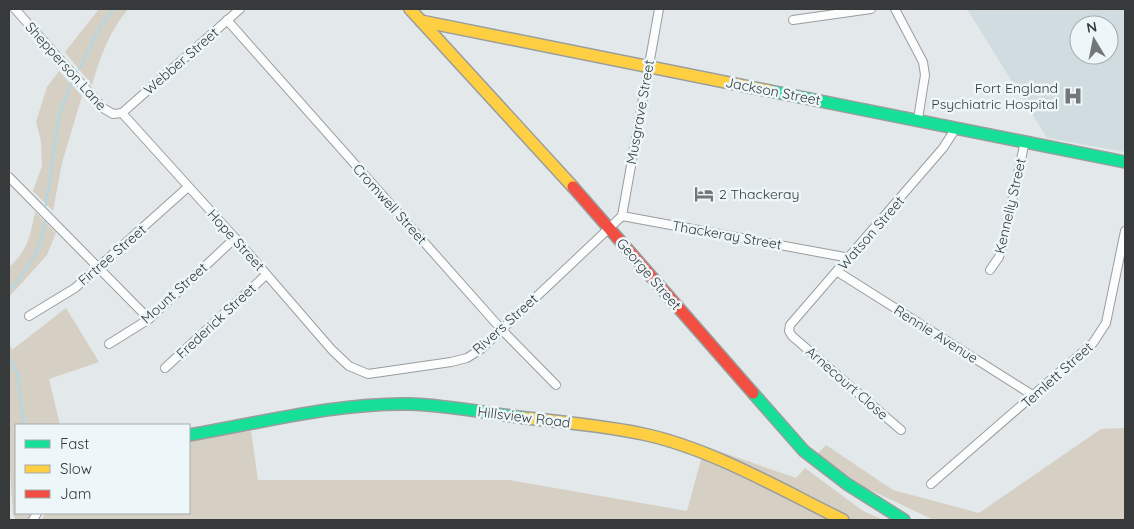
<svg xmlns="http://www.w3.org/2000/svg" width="1134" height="529" font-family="Quicksand,sans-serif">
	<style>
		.built { fill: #d1dce1; fill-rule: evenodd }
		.green { fill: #d5cfc4 }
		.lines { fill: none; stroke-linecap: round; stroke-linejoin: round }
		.stream { stroke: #b6d6e2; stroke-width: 2.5 }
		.street-casing { stroke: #999d9e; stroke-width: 10 }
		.fast-casing { stroke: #999d9e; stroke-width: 14 }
		.slow-casing { stroke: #999d9e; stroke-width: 14 }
		.jam-casing { stroke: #999d9e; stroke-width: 14 }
		.street { stroke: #fbfcfc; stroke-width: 8 }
		.fast { stroke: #16e098; stroke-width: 11 }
		.slow { stroke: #ffcf43; stroke-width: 11 }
		.jam { stroke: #f24e42; stroke-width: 11 }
		.labels { text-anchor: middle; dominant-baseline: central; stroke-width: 5; stroke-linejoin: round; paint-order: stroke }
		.street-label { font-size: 14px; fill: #363a3b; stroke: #edf7fa }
		.poi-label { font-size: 14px; fill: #363a3b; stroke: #edf7fa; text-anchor: end }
	</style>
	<rect width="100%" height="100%" fill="#e3e8ea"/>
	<!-- built -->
	<path class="built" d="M967,9h158v143l-78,-14zM1079,25h30v30h-30z"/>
	<!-- green -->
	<g class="green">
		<path d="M99,9h29c-19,23 -28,48 -36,76l-27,-33z"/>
		<path d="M59,71l23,25 -20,67 -9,48 -20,-20 9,-25 -1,-25 -5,-19 11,-35z"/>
		<path d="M35,212l21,21 -9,22 -38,42v-30c19,-17 21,-30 26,-55z"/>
		<path d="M66,308l33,54 -50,17 11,46h-44v88h16l-4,7h-12l-3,-5 -4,-60v-112l3,7z"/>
		<path d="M1125,428v92h-191l-68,-32 -49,-34 9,-9 67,45 86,23 122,-84z"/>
		<path d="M251,431l7,49h251l178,31 15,-55 132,64h-792l3,-7h144v-73z"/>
		<path d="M704,446l92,32 9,-10 58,43 21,9h-36l-145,-70z"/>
	</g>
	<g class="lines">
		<!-- stream -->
		<g class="stream">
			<path d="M79,69l22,-44 13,-16"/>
			<path d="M46,205l13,-89 12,-33"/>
			<path d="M9,291c18,-21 32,-41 36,-69"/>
			<path d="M9,357l8,16 7,52"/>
			<path d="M54,519l2,1"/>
		</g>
		<!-- street casing -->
		<g class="street-casing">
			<g id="street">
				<path d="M15,9l88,99 10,6 9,-1"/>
				<path d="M895,9l28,53 2,13 -7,44"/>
				<path d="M227,20l275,310 54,55"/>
				<path d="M793,20l78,-11"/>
				<path d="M122,113l113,125 97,112 17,16 19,8 83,-12 16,-4 14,-9 141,-133"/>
				<path d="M122,113l118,-104"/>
				<path d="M9,177l140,142"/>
				<path d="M622,216l228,42"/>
				<path d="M622,216l37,-207"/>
				<path d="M990,270l9,-13 4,-14 22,-102"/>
				<path d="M838,272l196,124"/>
				<path d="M29,316l46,-28 113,-101"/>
				<path d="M109,344l40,-25 86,-81"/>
				<path d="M165,368l101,-93"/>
				<path d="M901,430l-109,-94 -3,-5 1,-6 153,-177 13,-20"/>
				<path d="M931,484l162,-141 13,-20 19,-92"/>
				<path d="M33,520l4,-7"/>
			</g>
		</g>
		<!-- fast casing -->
		<g class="fast-casing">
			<g id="fast">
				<path d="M770,91l355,71"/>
				<path d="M753,393l51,58 43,33 57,36"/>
				<path d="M189,435c72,-12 146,-32 219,-31 39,1 79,9 118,14"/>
			</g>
		</g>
		<!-- slow casing -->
		<g class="slow-casing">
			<g id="slow">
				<path d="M410,9l163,178"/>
				<path d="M421,21l349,70"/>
				<path d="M526,418c39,4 79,8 117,16 67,14 139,56 200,86"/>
			</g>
		</g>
		<!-- jam casing -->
		<g class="jam-casing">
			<path id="jam" d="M573,187l180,206"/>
		</g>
		<!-- street -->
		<use href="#street" class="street"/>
		<!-- fast -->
		<use href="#fast" class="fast"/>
		<!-- slow -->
		<use href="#slow" class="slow"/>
		<!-- jam -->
		<use href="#jam" class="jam"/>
	</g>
	<!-- icons -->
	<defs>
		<g id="hospital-bare" transform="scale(1.5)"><path d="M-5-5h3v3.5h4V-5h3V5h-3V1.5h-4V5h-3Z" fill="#737778" stroke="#edf7fa" stroke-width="2.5" paint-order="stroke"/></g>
		<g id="hotel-bare" transform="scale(1.5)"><path d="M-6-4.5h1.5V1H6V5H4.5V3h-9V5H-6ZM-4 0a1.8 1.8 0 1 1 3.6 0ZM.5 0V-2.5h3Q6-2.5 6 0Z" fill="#737778" stroke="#edf7fa" stroke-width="2.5" paint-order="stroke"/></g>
	</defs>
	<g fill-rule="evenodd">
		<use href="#hospital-bare" x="1073" y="96"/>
		<use href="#hotel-bare" x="704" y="194"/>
	</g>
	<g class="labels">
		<!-- street labels -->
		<g class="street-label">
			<text transform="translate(181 61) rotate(-41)">Webber Street</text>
			<text transform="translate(66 66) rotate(48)">Shepperson Lane</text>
			<text transform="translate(773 91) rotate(11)">Jackson Street</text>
			<text transform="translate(640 112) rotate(-80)">Musgrave Street</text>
			<text transform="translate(390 204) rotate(48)">Cromwell Street</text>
			<text transform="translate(1010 206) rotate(-77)">Kennelly Street</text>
			<text transform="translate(871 233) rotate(-49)">Watson Street</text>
			<text transform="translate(727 235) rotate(10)">Thackeray Street</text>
			<text transform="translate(236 240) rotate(48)">Hope Street</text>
			<text transform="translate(112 255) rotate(-41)">Firtree Street</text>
			<text transform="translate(649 274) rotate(49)">George Street</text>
			<text transform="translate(174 293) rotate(-42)">Mount Street</text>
			<text transform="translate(216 321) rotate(-43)">Frederick Street</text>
			<text transform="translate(505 324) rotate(-42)">Rivers Street</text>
			<text transform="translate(936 334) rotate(32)">Rennie Avenue</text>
			<text transform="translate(1057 375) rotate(-42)">Temlett Street</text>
			<text transform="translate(847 383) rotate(41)">Arnecourt Close</text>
			<text transform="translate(524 417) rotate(7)">Hillsview Road</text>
		</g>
		<!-- poi labels -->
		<g class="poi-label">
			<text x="1058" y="88">Fort England<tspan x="1058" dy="16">Psychiatric Hospital</tspan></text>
			<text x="719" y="194" text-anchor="start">2 Thackeray</text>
		</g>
	</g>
	<!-- border -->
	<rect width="1134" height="529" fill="none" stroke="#363a3b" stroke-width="20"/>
	<!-- legend -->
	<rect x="15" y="424" width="175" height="90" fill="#edf7fa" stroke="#a4abae"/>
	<rect x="25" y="440" width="25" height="8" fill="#16e098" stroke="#a4abae"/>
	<text x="60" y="449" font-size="15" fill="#363a3b">Fast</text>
	<rect x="25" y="465" width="25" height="8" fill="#ffcf43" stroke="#a4abae"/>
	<text x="60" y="474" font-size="15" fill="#363a3b">Slow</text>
	<rect x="25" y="490" width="25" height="8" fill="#f24e42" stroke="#a4abae"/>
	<text x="60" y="499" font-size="15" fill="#363a3b">Jam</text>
	<!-- north arrow -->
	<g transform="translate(1094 40) rotate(350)"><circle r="24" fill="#edf7fa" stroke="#a4abae"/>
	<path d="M0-4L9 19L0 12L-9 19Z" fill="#737778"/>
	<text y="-8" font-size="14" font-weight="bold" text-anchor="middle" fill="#363a3b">N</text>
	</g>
</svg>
